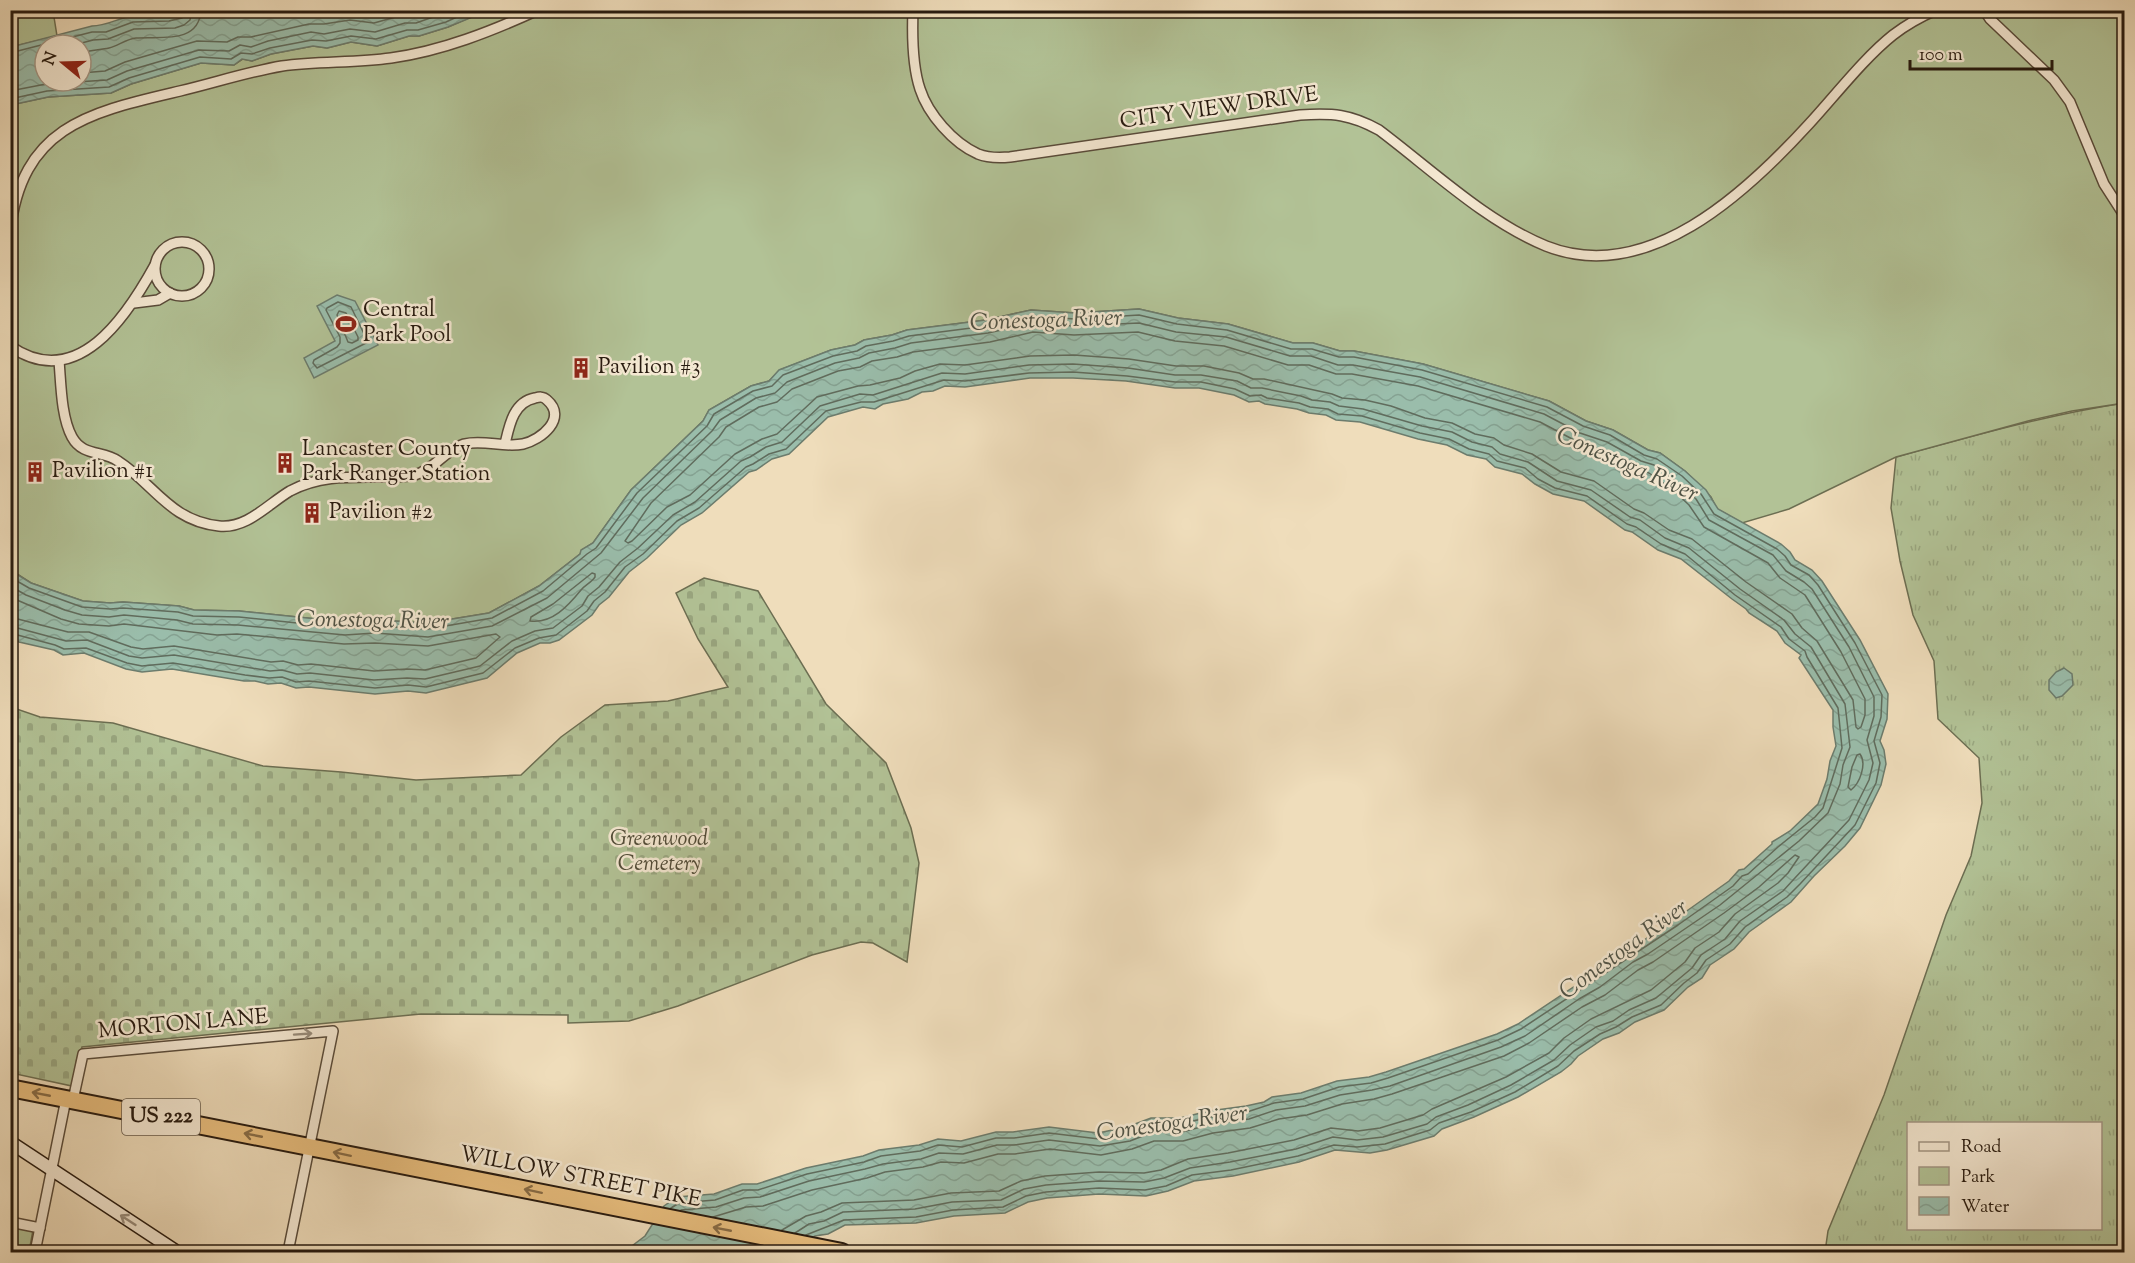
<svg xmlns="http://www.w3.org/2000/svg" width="2135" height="1263" font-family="'Sorts Mill Goudy',serif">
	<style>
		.grass { fill: url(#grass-tufts); stroke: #6c6e52; stroke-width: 1.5; fill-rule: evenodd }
		.cemetery { fill: url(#cemetery-stones); stroke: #6c6e52; stroke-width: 1.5 }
		.park { fill: #b2c296; stroke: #6c6e52; stroke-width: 1.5 }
		.water { fill: url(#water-waves); stroke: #6c7c6d; stroke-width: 1.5; fill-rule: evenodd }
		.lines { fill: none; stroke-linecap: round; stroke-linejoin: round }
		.shore { stroke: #606c5d; stroke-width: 1.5 }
		.street-casing { stroke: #594b3a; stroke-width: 12 }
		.secondary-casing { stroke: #271a0f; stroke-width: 15 }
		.highway-casing { stroke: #271a0f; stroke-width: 20 }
		.street { stroke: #f5e9d3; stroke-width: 9 }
		.secondary { stroke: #f5e9d3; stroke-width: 12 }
		.highway { stroke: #e8be7e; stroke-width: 16 }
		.oneway { stroke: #988c7b }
		.oneway2 { stroke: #886c46 }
		.labels { text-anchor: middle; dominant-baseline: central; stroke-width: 5; stroke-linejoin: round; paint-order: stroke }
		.shield { fill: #f5e9d3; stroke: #65584a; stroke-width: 1.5 }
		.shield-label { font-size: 21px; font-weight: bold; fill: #271a0f }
		.street-label { font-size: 22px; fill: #271a0f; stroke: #f5e9d3 }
		.poi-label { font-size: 22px; fill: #271a0f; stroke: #f5e9d3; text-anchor: start }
		.park-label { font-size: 22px; font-style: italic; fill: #514c38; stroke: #f5e9d3 }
		.water-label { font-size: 24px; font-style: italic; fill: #4f5346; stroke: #f5e9d3 }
	</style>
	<defs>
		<pattern id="grass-tufts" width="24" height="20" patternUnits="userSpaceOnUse" patternTransform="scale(1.5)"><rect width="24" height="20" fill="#b2c296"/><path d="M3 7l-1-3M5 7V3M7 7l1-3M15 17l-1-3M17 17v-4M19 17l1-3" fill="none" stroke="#99a680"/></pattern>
		<pattern id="cemetery-stones" width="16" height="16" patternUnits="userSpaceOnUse" patternTransform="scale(1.5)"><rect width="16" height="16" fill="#b2c296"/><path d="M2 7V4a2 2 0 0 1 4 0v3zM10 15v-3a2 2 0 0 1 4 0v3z" fill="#99a680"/></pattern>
		<pattern id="water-waves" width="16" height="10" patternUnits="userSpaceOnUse" patternTransform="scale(1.5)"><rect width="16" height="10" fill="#9abdab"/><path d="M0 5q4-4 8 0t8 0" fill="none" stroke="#85a292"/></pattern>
	</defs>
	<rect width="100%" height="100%" fill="#efddbb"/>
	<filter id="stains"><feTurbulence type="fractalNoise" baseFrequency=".00333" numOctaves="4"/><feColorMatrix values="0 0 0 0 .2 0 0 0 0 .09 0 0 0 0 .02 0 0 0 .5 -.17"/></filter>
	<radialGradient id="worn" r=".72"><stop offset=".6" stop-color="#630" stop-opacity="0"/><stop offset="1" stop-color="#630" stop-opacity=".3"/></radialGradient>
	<!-- grass -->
	<path class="grass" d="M2124,403v849h-299l3,-21 56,-136 62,-180 25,-59 11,-53 -3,-45 -41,-39 -4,-58 -21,-46 -13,-54 -9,-53 5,-51c76,-21 151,-42 228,-54zM1908,1124h192v104h-192z"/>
	<!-- cemetery -->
	<path class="cemetery" d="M704,578l54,13 68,113 60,59 25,65 8,35 -12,99 -34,-19 -12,-1 -49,13 -134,51 -49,15 -61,2v-8l-147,-1 -339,33 -10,39 -61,-13v-366l29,10 73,6 150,43 78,6 75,8 105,-5 40,-38 44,-32 63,-4 60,-14 -30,-48 -22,-46z"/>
	<!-- park -->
	<g class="park">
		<path d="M487,10l1637,1v392l-52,8 -44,10 -132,36 -107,52 -47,14 -25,-14 -6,-12 -26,-26 -25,-18 -12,-3 -35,-20 -27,-9 -37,-20 -126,-37 -69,-13h-14l-27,-8h-20l-65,-19 -50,-6 -39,-9 -64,4 -44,-3 -45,10 -79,10 -15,5 -28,5 -9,5 -24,5 -51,20 -11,11 -18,5 -42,24 -6,11 -72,69 -38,53 -11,7 -2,4 -41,32 -50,27 -61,10 -52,-3 -13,1 -10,-1 -7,2 -107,-11 -45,-1 -15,-4 -56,-4 -13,1 -27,-2 -52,-18 -20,-13 -1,-465 38,-8 63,-4 20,-9 70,-21 33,2 9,-6 9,2 19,-7 42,-8 14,2 24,-6 26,4 32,-10h10l29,-9z"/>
		<path d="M11,11h42l4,25 -46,11z"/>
		<path d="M10,1225l23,5 -4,22h-18z"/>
	</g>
	<!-- water -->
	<g class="water">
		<path d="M188,10h299v1l-39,16 -29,9h-10l-32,10 -26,-4 -24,6 -14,-2 -42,8 -19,7 -10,-2 -8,6 -33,-2 -70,21 -20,9 -63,4 -37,8v-58l81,-21c16,0 27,-9 42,-10 20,-1 34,0 54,-6zM45,45h36v36h-36z"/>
		<path d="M337,295l18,6 23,44 -64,33 -10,-20 31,-17 -18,-35z"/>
		<path d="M1139,309l39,9 50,6 65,19h20l27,8h14l69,13 126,37 37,20 27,9 35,20 12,3 25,18 21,19 12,19 63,35 9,8 5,8 17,10 10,11 38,59 28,54 -1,25 -7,22 4,9 2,14 -5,21 -21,43 -15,18 -31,30 -23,26 -42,30 -15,17 -24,16 -8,13 -14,9 -24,23 -29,12 -16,11 -16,6 -25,17 -7,8 -10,8 -43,25 -44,20 -32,12 -8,7 -47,14 -17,3 -35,-3 -36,12 -66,14 -39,5 -26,10 -22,5 -47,-2 -52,4 -19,4 -23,11 -51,3 -38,7 -71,2 -17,9 -13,2 -26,16h-165l21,-16 19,-30 13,-9 37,-3 28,-10h15l49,-16 57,-12 16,-6 40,-5 19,-6 23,2 35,-9h17l36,-5 49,6 29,-6 24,-9h29l29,-7 37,-5 18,-4 8,-5 29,-4 36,-12 32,-4 17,-5 111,-38 21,-10 156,-104 55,-39 10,-11 5,-1 28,-25v-2l18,-11 28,-27 9,-25 3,-18 6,-15 -3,-19v-17l-34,-52 2,-3 -16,-12 -8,-12 -28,-18 -3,-4 -14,-10 -51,-40 -23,-9 -26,-18 -7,-2 -41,-29 -31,-7 -18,-10 -13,-10 -27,-7 -9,-8 -19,-4 -20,-10 -29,-6 -58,-17 -24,-2 -10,-5 -17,-2 -12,-4 -32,-5 -6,-3 -10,1 -15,-7 -35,-7h-24l-49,-7 -53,-3h-43l-65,9 -20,-1 -12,5 -11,1 -14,7 -25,5 -8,5 -12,-2 -35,10 -39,37 -17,5 -16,11 -7,2 -47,41 -21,12 -34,33 -18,14 -20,25 -10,8 -7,10 -33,25 -9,3h-10l-23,10 -30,25 -61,15 -18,-2 -33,3 -66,-7 -13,1 -15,-5 -13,1 -13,-3h-11l-72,-12 -30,3 -16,-3 -42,-16 -21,2 -9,-5 -35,-8 -8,-4 -1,-68 21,13 52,18 27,2 13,-1 56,4 15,4 45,1 107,11 7,-2 10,1 13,-1 52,3 61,-10 50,-27 41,-32 1,-4 12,-7 38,-53 72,-69 6,-11 42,-24 18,-5 10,-11 52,-20 24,-5 9,-5 28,-5 15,-5 79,-10 45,-10 44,3z"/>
		<path d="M2064,668l8,6 1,11 -11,11 -6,2 -7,-8v-10l7,-8z"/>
	</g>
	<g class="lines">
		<!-- shore -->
		<g class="shore">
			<path d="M74,45l19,-5 15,-1 26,-10 41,-1 9,-3 6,-5 2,-10"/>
			<path d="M10,53l82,-21h14l27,-10 36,-1 13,-3 2,-8"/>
			<path d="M81,53c10,-3 19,-3 28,-5 9,-2 17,-9 27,-10 23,-2 63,7 65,-28"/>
			<path d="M81,73l24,-2 20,-9 72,-21 30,1 11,-5h13l58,-13h15l26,-4 24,3 47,-13"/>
			<path d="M10,91l36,-7 61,-4 20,-9 72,-21 30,1 11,-6 11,2 17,-6 43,-9 13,2 26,-5 25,3 30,-9h11l37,-13"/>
			<path d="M10,99l37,-8 62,-4 20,-9 71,-21 31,2 10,-6 11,1 18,-6 42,-8 14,1 25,-5 25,3 31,-9h11l28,-8 26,-12"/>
			<path d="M338,302l13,5 17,35 -51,26 -4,-5 1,-3 23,-13 3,-4v-6l-14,-27 1,-2z"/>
			<path d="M339,311l7,2 12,24v3l-6,3 -4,-1 -11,-27z"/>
			<path d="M1033,332l41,3 64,-3 37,9 49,5 64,19h21l27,9h16l66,12 122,36 36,19 28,10 32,18 13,4 23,16 17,16 15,22 64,36 12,15 25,17 36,57 24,47v16l-4,12 -3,2 -2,-2 -3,-27 -36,-59 -15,-13 -10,-14 -46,-32 -54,-43 -23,-9 -25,-17 -10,-4 -40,-28 -33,-9 -29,-18 -28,-9 -10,-7 -19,-4 -23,-11 -27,-5 -34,-12 -26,-6 -23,-2 -10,-4 -68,-15h-11l-14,-6 -35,-7h-28l-47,-7 -55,-4 -44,1 -65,9 -25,-1 -25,7 -15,7 -30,7 -12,1 -41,11 -40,37 -15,5 -27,15 -45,41 -23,12 -35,34 -4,2 -3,-2 26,-38 68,-66 7,-10 33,-20 18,-5 15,-13 46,-18 22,-4 12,-6 25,-4 16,-5 77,-10z"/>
			<path d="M592,573l3,1v3c-4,6 -10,8 -14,13 -13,16 -29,34 -51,31l1,-4 22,-13z"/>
			<path d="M10,577l19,11 53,19 28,2 13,-1 55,4 15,4 46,1 106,11 31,-2 52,3 64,-11 51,-27 44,-37 9,-6 41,-55 70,-67 7,-12 39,-23 19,-5 11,-11 50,-19 24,-5 9,-5 27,-5 16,-5 78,-10 44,-10 44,3 64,-4 38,9 50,6 64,19h21l27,8h15l68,13 125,37 36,19 27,9 34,20 13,4 25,17 19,18 13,20 63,35 8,7 6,9 18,10 9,10 37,58 27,52 -1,22 -7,24 6,22 -4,20 -21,42 -55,59 -13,13 -42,30 -15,17 -24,16 -9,13 -13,10 -23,22 -29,12 -16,10 -16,7 -26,17 -16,15 -43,26 -44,20 -32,11 -9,7 -45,14 -28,3 -23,-2 -36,11 -67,14 -39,5 -26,11 -21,4 -46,-2 -53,4 -20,4 -23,11 -50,3 -37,7 -72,3 -38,15"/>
			<path d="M10,586l16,9 39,15 17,5 27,2 15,-2 53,5 16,4 45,1 107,10 30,-2 53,4 64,-11 55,-28 54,-45 42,-55 69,-67 8,-11 36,-22 19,-5 12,-11 48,-19 24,-5 10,-5 26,-5 16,-5 77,-10 44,-10 42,3 65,-3 37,9 50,5 64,19h21l27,9h15l67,12 124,37 36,19 27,9 34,19 13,4 23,17 19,17 13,21 64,35 13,16 18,11 8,7 37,58 25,50v19l-7,24 6,23 -4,17 -20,40 -55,59 -11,12 -43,30 -15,18 -24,16 -9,13 -36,30 -27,12 -16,11 -17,6 -26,18 -16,15 -43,25 -43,20 -32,12 -9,7 -44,13 -26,3 -24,-3 -37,12 -66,13 -40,6 -26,10 -20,4 -45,-1 -53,4 -22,4 -23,11 -49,2 -37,7 -72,3 -19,9 -15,3 -14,9"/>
			<path d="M10,597l51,22 18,5 30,2 15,-2 93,11 20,-1 107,10 31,-1 53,3 68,-12 4,3 -24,21 -51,12 -18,-1 -33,2 -63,-7 -13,1 -15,-4 -12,1 -97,-16 -31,3 -12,-2 -42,-15h-21l-58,-15"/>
			<path d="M10,626l56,15 21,-1 42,16 13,2 32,-3 96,16 12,-1 15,4 13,-1 64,7 33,-2 18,1 55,-13 32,-25 23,-10 18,-3 29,-22 6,-10 11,-9 21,-25 18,-14 35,-33 22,-13 46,-41 9,-4 16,-10 16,-5 38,-36 40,-12 13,1 69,-22 23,1 64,-9 44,-1 55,4 47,7h26l36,6 14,7h11l39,8 11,4 18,2 9,4 24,3 59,17 30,6 20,10 20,5 8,7 28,8 29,19 34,9 39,27 10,3 25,18 24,10 51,41 44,31 11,14 16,13 34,57 5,43 -7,18 -3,19 -12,29 -29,28 -79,64 -72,49 -15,8 -33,25 -21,12 -54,37 -24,11 -111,39 -18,4 -32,5 -35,11 -29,4 -27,9 -37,5 -30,8h-29l-23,9 -30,5 -51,-6 -35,5h-17l-34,9 -24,-1 -18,6 -38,5 -18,5 -56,12 -49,16 -16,1 -28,9 -35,3"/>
			<path d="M10,633l45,12 9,4 22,-1 41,15 15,3 31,-3 72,12 24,3 13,-1 14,5 13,-1 66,7 33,-3 18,2 57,-14 32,-25 24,-10 17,-3 31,-24 7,-10 11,-9 20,-25 18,-13 34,-33 22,-13 47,-41 7,-3 16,-10 17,-5 40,-38 35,-9h13l70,-22 21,1 64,-8 44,-1 54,4 48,6h26l34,7 15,7 11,-1 6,3 32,5 11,4 18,2 10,5 24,2 58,17 29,6 20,10 20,5 8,7 28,7 13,11 17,9 32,8 40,28 9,3 25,17 24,10 50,41 46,32 8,12 16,12 2,6 31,51 4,40 -19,60 -8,9 -37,30 -30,27 -6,2 -9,10 -55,39 -157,104 -23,11 -110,38 -17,5 -32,4 -36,12 -29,4 -27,9 -37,5 -29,7h-29l-23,9 -30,6 -50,-6 -35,5h-18l-34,9 -24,-2 -18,6 -39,5 -17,6 -57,12 -49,16h-15l-28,10 -36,3 -8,5"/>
			<path d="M1860,754c7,10 0,29 -9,36l-3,-3 4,-20 5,-12z"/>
			<path d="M713,1217l33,-10 17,-1 49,-16 55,-12 18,-6 38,-5 18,-5 23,1 34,-9h17l35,-5 51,6 31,-6 22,-8h29l30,-8 37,-5 29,-9 28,-4 35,-11 32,-5 18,-5 112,-38 25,-13 53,-36 23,-12 33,-25 15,-8 71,-49 35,-26 36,-32 4,2 -11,16 -10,10 -43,31 -16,18 -24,16 -10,14 -34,28 -60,29 -27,19 -15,15 -43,24 -74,32 -9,6 -43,13 -22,3 -27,-3 -37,12 -66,13 -40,6 -27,11 -17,3 -45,-1 -54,4 -24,5 -22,10 -48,2 -37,7 -72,3 -21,9 -15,4 -24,14"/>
		</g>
		<!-- street casing -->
		<g class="street-casing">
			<g id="street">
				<path d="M913,10c-1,26 -1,55 7,79 8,25 33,54 58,65 10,4 21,4 32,3l290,-42c33,-2 50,-1 79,15 52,39 106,91 167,116 101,40 200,-53 263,-122 25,-27 55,-66 84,-89 13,-10 27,-18 43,-25"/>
				<path d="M1984,10l6,9 64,61 16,22 34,82 20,31"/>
				<path d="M10,232c12,-107 81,-120 170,-141 34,-8 67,-19 102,-25 36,-5 73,-3 109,-8 51,-7 101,-27 147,-48"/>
				<circle cx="182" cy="269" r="27"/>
				<path d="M134,303l24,-3 12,-7"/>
				<path d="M10,346c67,47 117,-30 145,-81"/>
				<path d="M59,361c2,22 2,56 13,76 11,20 31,13 46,24 36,23 52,60 101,65 28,3 49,-22 71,-35 30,-16 61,-14 93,-14 10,0 22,0 32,-2 20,-6 30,-25 49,-31 20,-5 39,4 59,0 18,-4 45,-26 24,-44 -4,-4 -8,-3 -12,-2 -22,4 -26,29 -30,46"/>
				<path d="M73,1100l10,-46 250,-23 -45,221"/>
				<path d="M10,1222l30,6"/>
				<path d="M35,1252l31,-153"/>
			</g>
		</g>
		<!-- secondary casing -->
		<g class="secondary-casing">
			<path id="secondary" d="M10,1142l167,110"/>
		</g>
		<!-- highway casing -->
		<g class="highway-casing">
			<path id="highway" d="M10,1088l832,164"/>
		</g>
		<!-- street -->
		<use href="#street" class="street"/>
		<!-- secondary -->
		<use href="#secondary" class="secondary"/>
		<!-- highway -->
		<use href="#highway" class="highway"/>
	</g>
	<!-- one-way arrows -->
	<defs><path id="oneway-shaft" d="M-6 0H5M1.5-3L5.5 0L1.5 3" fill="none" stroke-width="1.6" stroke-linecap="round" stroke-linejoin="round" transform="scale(1.5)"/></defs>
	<g class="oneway">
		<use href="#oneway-shaft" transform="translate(303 1034) rotate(-4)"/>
		<use href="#oneway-shaft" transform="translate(128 1220) rotate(-147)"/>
	</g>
	<g class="oneway2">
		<use href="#oneway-shaft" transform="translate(41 1094) rotate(-169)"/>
		<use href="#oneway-shaft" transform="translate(253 1135) rotate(-169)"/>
		<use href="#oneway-shaft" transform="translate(342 1154) rotate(-168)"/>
		<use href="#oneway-shaft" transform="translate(533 1191) rotate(-168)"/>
		<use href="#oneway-shaft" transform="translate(722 1229) rotate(-169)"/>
	</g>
	<!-- icons -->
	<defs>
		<g id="stadium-bare" transform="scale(1.62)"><path d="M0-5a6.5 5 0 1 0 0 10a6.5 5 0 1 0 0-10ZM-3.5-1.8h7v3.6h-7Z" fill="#8f2418" stroke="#f5e9d3" stroke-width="2.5" paint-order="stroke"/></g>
		<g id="building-bare" transform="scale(1.62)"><path d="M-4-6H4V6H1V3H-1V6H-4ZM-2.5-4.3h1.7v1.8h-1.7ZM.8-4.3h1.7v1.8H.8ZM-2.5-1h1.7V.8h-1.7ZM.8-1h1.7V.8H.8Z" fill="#8f2418" stroke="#f5e9d3" stroke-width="2.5" paint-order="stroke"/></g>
	</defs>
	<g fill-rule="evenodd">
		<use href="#stadium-bare" x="346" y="324"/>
		<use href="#building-bare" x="581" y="368"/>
		<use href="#building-bare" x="285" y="463"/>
		<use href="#building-bare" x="35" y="472"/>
		<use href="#building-bare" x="312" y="513"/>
	</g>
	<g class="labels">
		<!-- shield labels -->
		<rect class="shield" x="122" y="1099" width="78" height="36" rx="4.5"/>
		<g class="shield-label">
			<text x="161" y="1117">US 222</text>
		</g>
		<!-- street labels -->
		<g class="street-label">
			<text transform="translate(1219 109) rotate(-8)">CITY VIEW DRIVE</text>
			<text transform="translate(183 1025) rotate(-5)">MORTON LANE</text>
			<text transform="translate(580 1178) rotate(11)">WILLOW STREET PIKE</text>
		</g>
		<!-- poi labels -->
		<g class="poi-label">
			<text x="363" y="311">Central<tspan x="363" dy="25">Park Pool</tspan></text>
			<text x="598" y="368">Pavilion #3</text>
			<text x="302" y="450">Lancaster County<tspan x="302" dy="25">Park Ranger Station</tspan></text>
			<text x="52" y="472">Pavilion #1</text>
			<text x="329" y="513">Pavilion #2</text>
		</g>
		<!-- park labels -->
		<g class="park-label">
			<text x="659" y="840">Greenwood<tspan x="659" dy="25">Cemetery</tspan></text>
		</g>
		<!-- water labels -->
		<g class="water-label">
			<text transform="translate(1046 321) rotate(-2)">Conestoga River</text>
			<text transform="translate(1627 465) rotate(24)">Conestoga River</text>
			<text transform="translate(373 621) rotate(1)">Conestoga River</text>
			<text transform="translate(1624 950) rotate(-36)">Conestoga River</text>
			<text transform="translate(1172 1124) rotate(-8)">Conestoga River</text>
		</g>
	</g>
	<!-- margin -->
	<rect width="2135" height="1263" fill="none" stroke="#efddbb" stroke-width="36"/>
	<rect x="12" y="12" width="2111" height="1239" fill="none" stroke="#271a0f" stroke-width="3"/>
	<rect x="18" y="18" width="2099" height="1227" fill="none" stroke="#271a0f" stroke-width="1.5"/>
	<!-- legend -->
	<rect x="1907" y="1122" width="195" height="108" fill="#f5e9d3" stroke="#a39685" stroke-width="1.5"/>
	<rect x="1919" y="1142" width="30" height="9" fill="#f5e9d3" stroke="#a39685" stroke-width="1.5"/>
	<text x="1961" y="1152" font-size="18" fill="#271a0f">Road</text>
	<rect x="1919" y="1167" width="30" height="18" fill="#b2c296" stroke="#a39685" stroke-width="1.5"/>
	<text x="1961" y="1182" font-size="18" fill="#271a0f">Park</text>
	<rect x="1919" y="1197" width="30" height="18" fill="url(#water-waves)" stroke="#a39685" stroke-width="1.5"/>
	<text x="1961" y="1212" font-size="18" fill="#271a0f">Water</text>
	<!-- north arrow -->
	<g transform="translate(63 63) rotate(289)"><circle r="28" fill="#f5e9d3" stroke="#a39685" stroke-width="1.5"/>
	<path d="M0-4.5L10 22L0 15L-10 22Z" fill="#8f2418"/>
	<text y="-9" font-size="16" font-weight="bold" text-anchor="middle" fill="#271a0f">N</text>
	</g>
	<!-- scale -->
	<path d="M1910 60v9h142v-9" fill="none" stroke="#271a0f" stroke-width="3"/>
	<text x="1919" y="60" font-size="18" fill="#271a0f" stroke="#f5e9d3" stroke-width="4.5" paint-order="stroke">100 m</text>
	<rect width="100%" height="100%" filter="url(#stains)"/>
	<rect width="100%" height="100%" fill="url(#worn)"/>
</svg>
